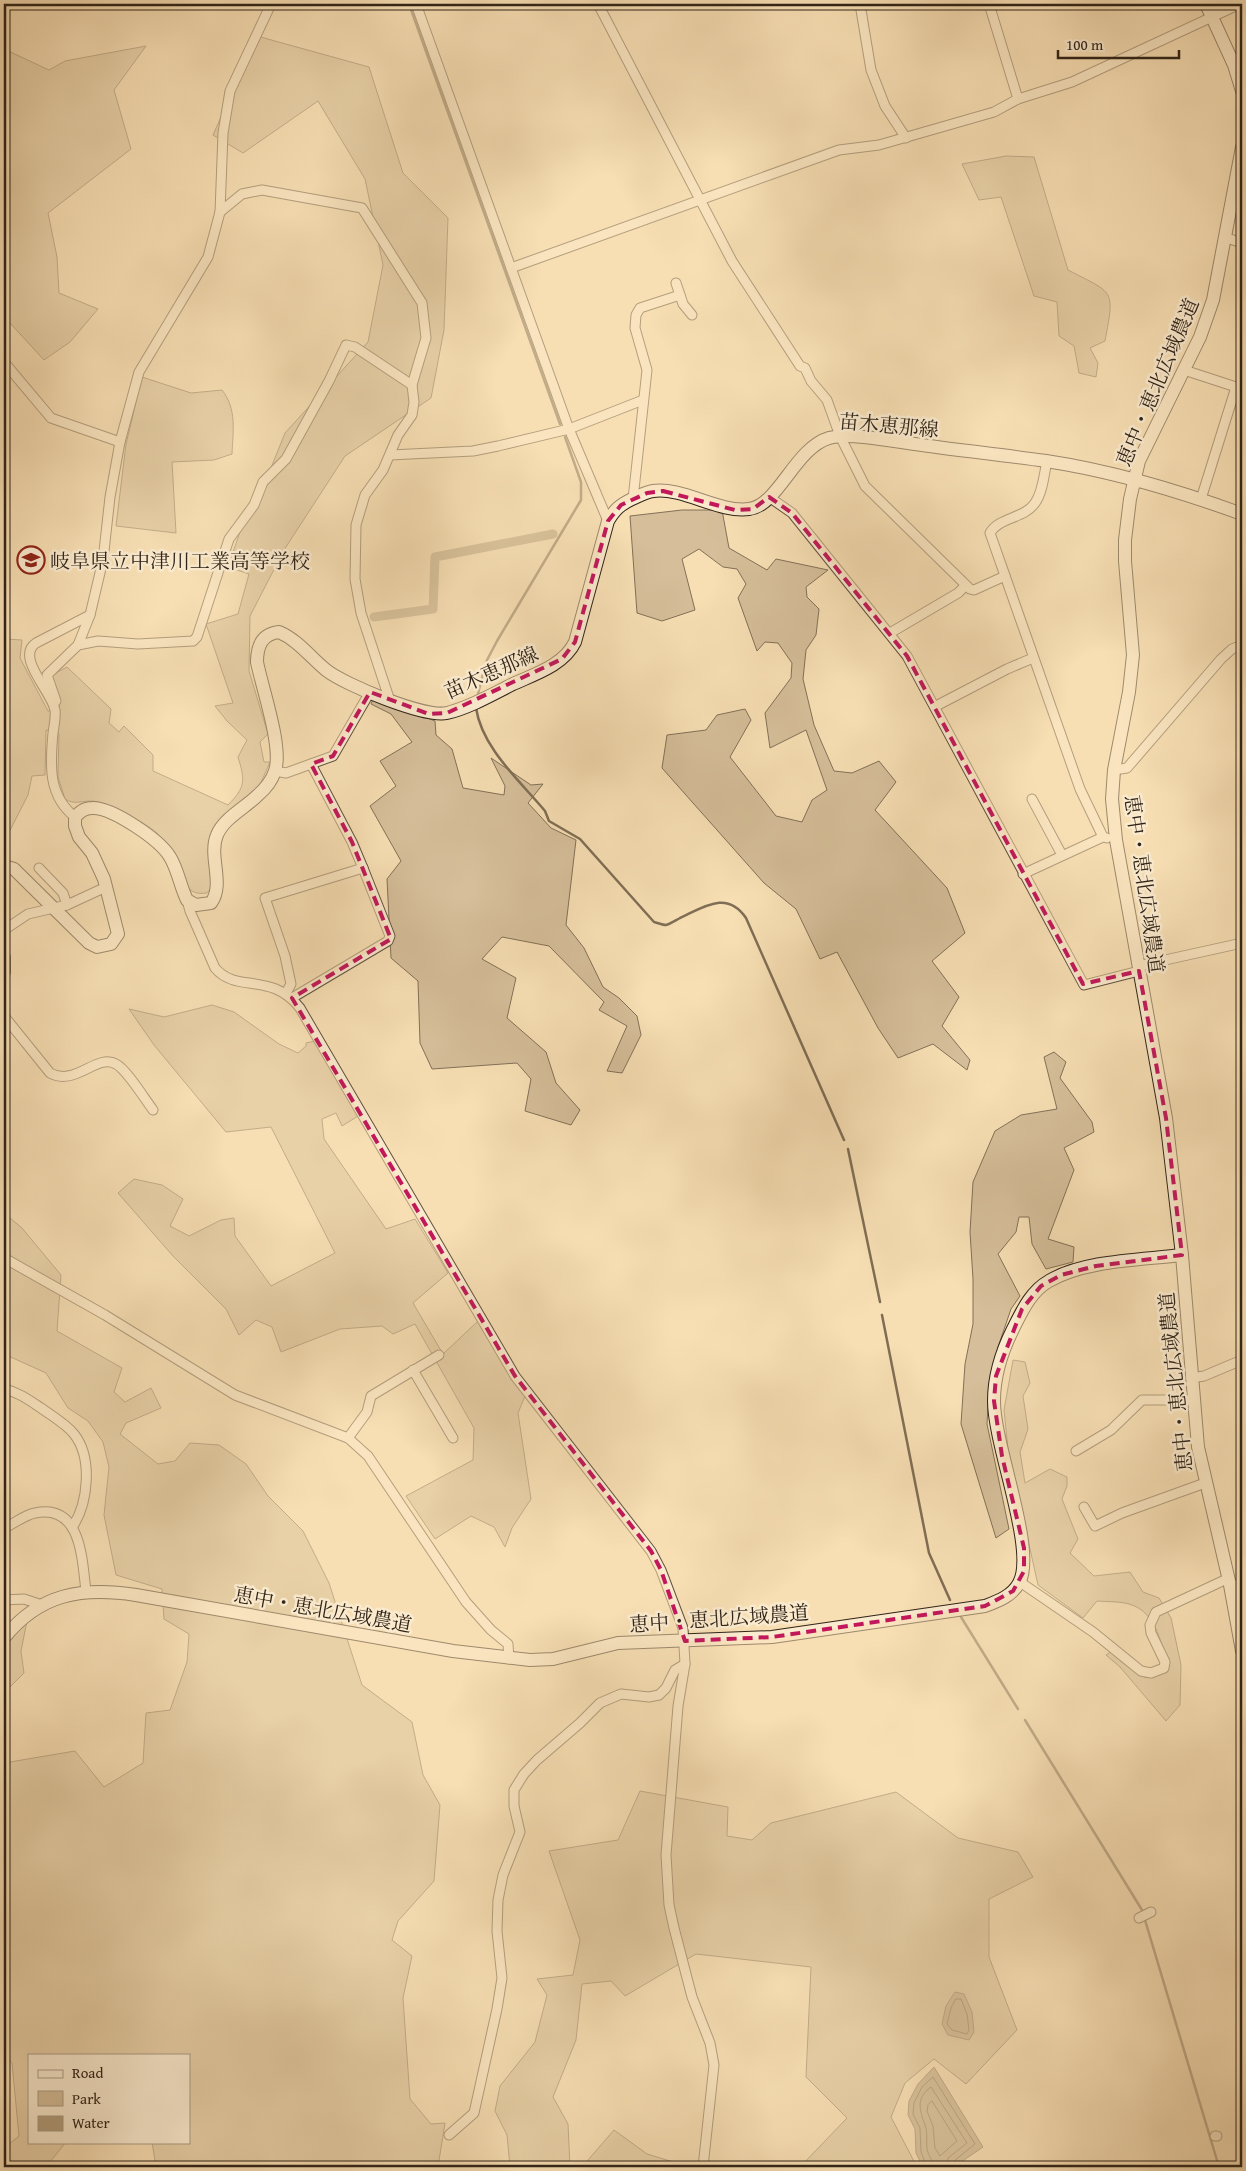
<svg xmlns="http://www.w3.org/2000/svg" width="1246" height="2171" font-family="'Gentium Book Plus','Noto Serif JP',serif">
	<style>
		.green { fill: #d5be99; stroke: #827158 }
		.water { fill: #b39f7e; stroke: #7f6e55 }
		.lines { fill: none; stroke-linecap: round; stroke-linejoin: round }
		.shore { stroke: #72624b; stroke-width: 1 }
		.stream { stroke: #7f6e55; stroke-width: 2.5 }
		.canal { stroke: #b39f7e; stroke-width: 9 }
		.street-casing { stroke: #62523f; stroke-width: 11 }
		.secondary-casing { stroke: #302418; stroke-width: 14 }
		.street { stroke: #faeace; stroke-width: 9 }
		.secondary { stroke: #faeace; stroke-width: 12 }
		.marked { fill: none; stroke: #c2185b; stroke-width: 4; stroke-dasharray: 10 6; stroke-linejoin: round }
		.labels { text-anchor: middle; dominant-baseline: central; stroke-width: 5; stroke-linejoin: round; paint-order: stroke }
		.street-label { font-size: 20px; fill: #302418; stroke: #faeace }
		.poi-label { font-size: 20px; fill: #302418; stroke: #faeace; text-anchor: start }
	</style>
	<rect width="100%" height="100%" fill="#f7deb3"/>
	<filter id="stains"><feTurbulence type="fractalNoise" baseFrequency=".004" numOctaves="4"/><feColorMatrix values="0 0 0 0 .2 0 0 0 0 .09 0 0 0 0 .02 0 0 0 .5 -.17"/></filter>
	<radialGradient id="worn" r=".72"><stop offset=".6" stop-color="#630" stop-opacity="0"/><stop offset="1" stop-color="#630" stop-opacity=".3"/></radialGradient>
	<!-- green -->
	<g class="green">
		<path d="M257,36l112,31 34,106 45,45 -4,112 -13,68 -86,58 -61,94 -34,66 -1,55 19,63 -8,8 4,20h6l-11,25 -41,35 -7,66 -4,5c-26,4 -22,-20 -30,-36 -4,-9 -14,-17 -20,-24 -11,-10 -51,-32 -66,-32 -11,0 -16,4 -26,-2l-7,-22 1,-43 -13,-4 -1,45 -13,1 -4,19 -24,47v-203l18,1 -2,18 28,53h12l-8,-36 15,-8 44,42 -2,14 10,9 5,-6 29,29v16l75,34c18,-18 17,-25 10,-48l9,-17 -20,-19 -12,-15 18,-3 -27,-79 32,-10 11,-40 -21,-7 15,-44 16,-25 26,-65 83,-91 15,-77 -18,-86 -47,-78 -75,52 -30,-18z"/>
		<path d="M146,46l-32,44 17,59 -83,64 9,44 2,36 39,16 -28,33 -26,18 -35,-38 -5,-9v-264l45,21 16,-9z"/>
		<path d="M1006,156l28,1 34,113c46,24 47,18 37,71l-15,7 8,15 -2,14 -17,-4 -5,-27 -15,-10 -2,-34 -23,-6 -33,-99 -22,3 -17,-36z"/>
		<path d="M142,377l49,16 31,-3c15,19 11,41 10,64l-18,6 -42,2 4,71 -60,-7 10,-82z"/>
		<path d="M682,510h40l7,38 38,22 9,-11 52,11 -22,17 1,10 12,12 -3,26 -10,15 -3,29 11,46 20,46 18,2 27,-12 17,21 -21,28 72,78 18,45 -33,28 27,36 -17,29 28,34 -3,10 -34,-26 -35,14 -20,-30 -41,-76 -17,7 -24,-50 -32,-26 -102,-115 5,-33 39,-5 11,-15 28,-6 6,11 -21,37 46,59 26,6 10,-22 15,-10 -21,-60 -36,18 -5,-35 26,-35 1,-15 -14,-20 -13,-1 -8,9 -19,-53 8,-14 -9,-15 -14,-2 -24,-18 -17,10 13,51 -33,11 -25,-8 -7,-97z"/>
		<path d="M374,697l61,24 1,14 16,14 11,39 41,7 1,-9 -14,-28 40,27 12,-1 -15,19 23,25 25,12 -10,85 18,23 19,39 16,11 18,18 4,19 -19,38 -15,-2 20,-45 -28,-16 5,-8 -55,-56 -47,-9 -20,22 34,19 -9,40 39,34 10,31 24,27 -9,15 -46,-14 6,-32 -14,-16 -85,6 -12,-26 -2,-62 -27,-23 -4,-79 14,-18 -31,-55 26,-20 -16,-25 32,-19 -21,-28 -20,-10z"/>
		<path d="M212,1005l22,7 45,32 19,9 8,-7v-3l9,-2 43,75 -16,10 -6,-13 -14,6 2,20 62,90 29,-10 33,54 -35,30 30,51 35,-33 47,75 -7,17 13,86 -19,29 -7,19 -11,-20 -23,-11 -36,23 -29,-43 67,-36 1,-32 -59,-104 -22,10 -11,-8 -42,3 -59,23 -9,-25 -16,-7 -17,15 -13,-26 -53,-53 -55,-63 16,-14 28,6 21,14 -13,27 19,10 32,-16 13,-2 1,18 36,50 64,-33 -64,-126 -45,5 -72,-87 -25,-36 35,8z"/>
		<path d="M1054,1052l12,10 -6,16 32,44 2,10 -30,16 10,22 -26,69 26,8 -1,15 -27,7 -14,-25 -3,-27h-10l-3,15 -18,22 22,42 -9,13 -13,38 -9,38 -2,39 22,105 -13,9 -35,-114 4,-60 8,-40v-45l-3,-47 3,-50 22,-51 26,-16 36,-6 -13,-52z"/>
		<path d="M4,1213l18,15 39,47 -4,56 65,37 -8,24 11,10 26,-14 10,20 -35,15 -6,11 38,30 17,-3 15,-18 29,2 27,19 22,32 35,35 26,52 33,102 50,37 11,53 17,30 -6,76 -36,40 -6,19 20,16 -9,42 7,101 21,25 14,-1 -7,44h-282l-4,-25h37v-87h-160v87h37l-20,25h-42v-19l15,-12 -7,-73 -8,-9v-291l71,-12 29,36 39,-24 3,-50 24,-3 17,-48 2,-28 -25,-15 -2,-30 -46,-14 -12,-60 5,-48 -6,-25 -15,-21 -20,-13 -22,-35 -42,-19z"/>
		<path d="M1013,1360l12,2 5,21 -7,13 5,33 -8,23 5,31 25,-14 17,8v9l-5,13 16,40 -8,14 24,23 36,-4 13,20 16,6 12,20 10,47 -1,40 -14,16 -46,-54 -14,-12 6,-4 34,27 16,-5 5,-11c-6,-20 -12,-49 -35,-57 -10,-4 -24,-3 -35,-4l-14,17 -45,-33 -30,-136 -4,-39z"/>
		<path d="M27,1621l-6,30 3,22 -20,20v-50z"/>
		<path d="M640,1791l88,16 -1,29 25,4 19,-17 125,-31 62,46 60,14 15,25 -44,22v58l28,73 -51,54 -32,-25 -29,24 -14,34 26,50h-117l47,-49 -41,-41 5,-110 -115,-13 -71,42 -14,-15 -29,3 -6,56 -23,57 15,27 2,43h-60l-3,-32 -12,-24 5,-25 35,-44 12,-47 -10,-16 36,-4 7,-35 -31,-89 69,-11z"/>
		<path d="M614,2130l33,24 43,13h-108z"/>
	</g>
	<!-- water -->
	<g class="water">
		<path d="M955,1992l9,2 8,18 2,20 -5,8 -21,-5 -6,-11 4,-18z"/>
		<path d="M934,2067l49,80 -29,20h-31l-7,-14 -1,-24 -7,-14 1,-14 9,-17z"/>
	</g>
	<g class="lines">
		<!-- shore -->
		<g class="shore">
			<path d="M956,1999h5l6,15 2,16 -2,4 -15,-4 -5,-6 4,-16z"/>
			<path d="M932,2101l25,40 -17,15 -5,-8 -2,-22 -6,-15 1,-6z"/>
			<path d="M927,2167l-6,-15 -1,-24 -7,-14 1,-11 8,-16 11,-10 42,67 -21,17 -2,6"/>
			<path d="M933,2167c0,-7 -5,-12 -6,-18 -1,-8 1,-16 -2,-24 -5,-14 -10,-27 6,-38l36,56 -19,15 -3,9"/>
		</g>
		<!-- stream -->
		<g class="stream">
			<path d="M409,4l151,420"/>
			<path d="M478,694l8,-32 11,-21 84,-141v-18l-16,-45"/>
			<path d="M476,708c6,40 44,73 69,103l4,10 31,18 74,83c4,1 9,3 12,3 4,-1 10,-5 14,-7 24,-11 47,-28 66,0l98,222"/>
			<path d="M848,1149l32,153"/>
			<path d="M882,1315l47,238 21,47"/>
			<path d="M961,1617l57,92"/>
			<path d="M1025,1720l117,190 77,257"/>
		</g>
		<!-- canal -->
		<path class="canal" d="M374,617l59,-8 2,-52 118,-23"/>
		<!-- street casing -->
		<g class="street-casing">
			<g id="street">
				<path d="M416,4l153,425 39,92"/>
				<path d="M598,4l134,257 68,105 5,2 6,13 16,19 13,36 25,50 105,103 4,1 31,-14"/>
				<path d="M860,4l11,66 14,36 21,32"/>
				<path d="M989,4l29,95"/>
				<path d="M220,212l22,-18 20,-4 100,18 60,95 4,35 -14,47 2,17 -2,13 -14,20 -15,35 -18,25 -9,30 -1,54 6,34 29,88"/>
				<path d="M1227,238l15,5"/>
				<path d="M511,268l328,-118 40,-5 115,-33 24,-13 54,-17 168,-78"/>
				<path d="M676,283l7,21 9,11"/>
				<path d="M4,362l47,56 69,24"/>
				<path d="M1184,370l52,17 -35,112"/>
				<path d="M390,455l83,-4 25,-5 71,-17 74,-29"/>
				<path d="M1047,461c-3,13 -4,31 -12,42 -11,16 -36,14 -45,30l90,256 23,48"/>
				<path d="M769,497l23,16 115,143 177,329 55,-14"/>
				<path d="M633,499l14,-129 -12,-42 1,-13 4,-7 40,-13"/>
				<path d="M890,633l68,-40 7,-7"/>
				<path d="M78,645l20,-4 40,3 55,-3 4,-4 32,-98 25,-34 9,-23 23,-23 43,-78 17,-36 9,2 57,38"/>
				<path d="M56,701l-9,-26 31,-30 12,-30"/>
				<path d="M936,706l71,-37 26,-11"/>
				<path d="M1114,770l13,-2 94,-109 11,-10 10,-4"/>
				<path d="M275,771l11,2 47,-17 37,-64"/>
				<path d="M1032,799l30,56"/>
				<path d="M75,817c-27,-21 -25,-52 -22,-84 1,-7 3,-16 2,-23 -3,-18 -40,-53 -19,-67l54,-28 13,-55 7,-63 10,-55 19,-70 69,-115 12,-45 3,-79 7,-42 41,-87"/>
				<path d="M39,868l24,25 4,12"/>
				<path d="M1023,874l80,-37 4,1"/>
				<path d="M187,900l3,11 25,57c22,26 56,3 85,40l215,368 136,175 10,19 22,58 2,36 -7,42 -12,149 3,50 5,23 18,69 18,46 4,22 -11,102"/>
				<path d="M4,930l24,-16 39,-9 39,-18"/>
				<path d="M1138,966l104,-23"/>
				<path d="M286,993l5,-9 -6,-28 -20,-58 98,-30 -11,-26 -41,-78"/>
				<path d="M292,998l96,-57 2,-5 -27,-68"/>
				<path d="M4,1016l46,57c25,14 47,-20 66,-9 11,6 28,34 37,46"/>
				<path d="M4,1258l101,57 130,80 113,43 20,18 98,146 25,28 17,14 1,15"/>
				<path d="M413,1370l40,68"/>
				<path d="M1191,1378l13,-2 38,-16"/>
				<path d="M4,1389c14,3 25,11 37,19 11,8 25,16 33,26 19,24 14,69 -1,92"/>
				<path d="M348,1438l19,-26 4,-16 68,-41"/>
				<path d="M1076,1451l35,-21 31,-30h51"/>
				<path d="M1084,1507l11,19 27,-13 83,-30"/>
				<path d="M4,1528c10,-4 20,-13 31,-15 47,-10 47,48 51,78"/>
				<path d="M1020,1582l73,50 48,39 10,2 13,-5 1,-6 -14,-29 -1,-8 6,-13 73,-34"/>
				<path d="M1230,1585h12"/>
				<path d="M4,1600l20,-1 18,6"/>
				<path d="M1139,1918l12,-6"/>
				<path d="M449,2135l25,-22 23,-104 5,-31 -5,-47 1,-31 5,-25 17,-43 -6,-26v-16l10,-16 13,-14 43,-37 20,-20 21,-9 28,3 10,-2 7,-7 9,-18 10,-6"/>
				<path d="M1215,2136h2"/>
			</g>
		</g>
		<!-- secondary casing -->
		<g class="secondary-casing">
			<g id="secondary">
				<path d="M1206,4l28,61 8,26"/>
				<path d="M1242,147l-29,153 -13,37 -61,124 -9,38 -5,41v21l8,94 -4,37 -15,78 -2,29 4,41 50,278 16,137 16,192 32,138 12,66"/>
				<path d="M4,866l10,3 75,74 8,4 14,-3 7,-10 -14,-55 -12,-26 -13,-16 -4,-11v-9c5,-5 9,-9 17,-9 20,-1 68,32 78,49 8,13 10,29 17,43l9,5 15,-2c14,-19 -3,-47 6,-68 7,-17 28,-27 41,-40 7,-6 14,-15 17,-24 8,-24 -13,-83 -18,-109 0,-16 5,-28 22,-30 19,8 32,26 47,38 19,15 99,48 121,43 22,-5 46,-19 66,-29 22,-10 51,-19 62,-42l33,-121c7,-12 12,-16 24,-22 7,-3 14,-7 21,-8 31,-4 65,22 96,18 29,-3 46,-61 80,-71 22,-6 69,4 93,7 42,6 83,10 124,16 67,10 133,30 196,53"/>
				<path d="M4,957v15"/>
				<path d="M4,1638c36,-45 78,-51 132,-43l317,56 77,9 23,-1 65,-16 154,-6 213,-31c13,-5 27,-10 34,-23 18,-32 -25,-137 -25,-182 0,-25 8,-50 19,-72 9,-18 18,-38 36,-48 35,-21 93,-21 133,-26"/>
			</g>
		</g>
		<!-- street -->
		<use href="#street" class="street"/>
		<!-- secondary -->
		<use href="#secondary" class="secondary"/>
	</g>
	<!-- marked area -->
	<path d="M0 0H1246V2171H0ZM663,491l72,19 18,-1 16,-12 23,16 115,143 176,328 56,-13 27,147 16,137 -86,11 -35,9 -20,11 -19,23 -26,67 -2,25 8,55 22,92v23l-11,20 -28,15 -213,31 -87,4 -24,-71 -10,-19 -136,-175 -223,-378 99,-59 -39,-97 -41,-78 22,-8 37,-64 59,22 18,-1 115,-54 13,-17 33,-121 13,-16 26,-12z" fill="#f7deb3" fill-opacity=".55" fill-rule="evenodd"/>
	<path class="marked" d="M663,491l72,19 18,-1 16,-12 23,16 115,143 176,328 56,-13 27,147 16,137 -86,11 -35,9 -20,11 -19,23 -26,67 -2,25 8,55 22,92v23l-11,20 -28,15 -213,31 -87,4 -24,-71 -10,-19 -136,-175 -223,-378 99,-59 -39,-97 -41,-78 22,-8 37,-64 59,22 18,-1 115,-54 13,-17 33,-121 13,-16 26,-12z"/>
	<!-- icons -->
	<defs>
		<g id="school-ring" transform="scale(1.4375)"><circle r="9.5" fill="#faeace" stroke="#8f2418" stroke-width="1.5"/><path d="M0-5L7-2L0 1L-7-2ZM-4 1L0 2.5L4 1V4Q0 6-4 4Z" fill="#8f2418"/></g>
	</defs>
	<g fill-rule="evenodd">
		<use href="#school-ring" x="31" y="560"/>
	</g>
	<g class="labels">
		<!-- street labels -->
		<g class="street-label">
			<text transform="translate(1157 382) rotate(-67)">恵中・恵北広域農道</text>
			<text transform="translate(889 425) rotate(5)">苗木恵那線</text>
			<text transform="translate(491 672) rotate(-24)">苗木恵那線</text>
			<text transform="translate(1145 884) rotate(82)">恵中・恵北広域農道</text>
			<text transform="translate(1175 1382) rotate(-96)">恵中・恵北広域農道</text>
			<text transform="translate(323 1609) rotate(10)">恵中・恵北広域農道</text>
			<text transform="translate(719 1618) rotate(-4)">恵中・恵北広域農道</text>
		</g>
		<!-- poi labels -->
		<g class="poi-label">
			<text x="50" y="560">岐阜県立中津川工業高等学校</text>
		</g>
	</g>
	<!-- margin -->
	<rect width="1246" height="2171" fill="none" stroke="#f7deb3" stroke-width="20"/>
	<rect x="5" y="5" width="1236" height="2161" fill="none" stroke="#302418" stroke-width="2.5"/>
	<rect x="10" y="10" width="1226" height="2151" fill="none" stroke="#302418"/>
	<!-- legend -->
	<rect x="28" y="2054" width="162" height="90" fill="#faeace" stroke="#a99b85"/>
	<rect x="38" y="2070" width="25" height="8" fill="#faeace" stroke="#a99b85"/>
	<text x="72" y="2078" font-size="15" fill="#302418">Road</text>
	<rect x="38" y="2091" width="25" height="15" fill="#d5be99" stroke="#a99b85"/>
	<text x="72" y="2104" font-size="15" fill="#302418">Park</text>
	<rect x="38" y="2116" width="25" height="15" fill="#b39f7e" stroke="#a99b85"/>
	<text x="72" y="2128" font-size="15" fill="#302418">Water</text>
	<!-- scale -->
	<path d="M1058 50v8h121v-8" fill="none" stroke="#302418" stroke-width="2.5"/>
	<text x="1066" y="50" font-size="15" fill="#302418" stroke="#faeace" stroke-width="4" paint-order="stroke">100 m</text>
	<rect width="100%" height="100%" filter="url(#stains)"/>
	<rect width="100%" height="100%" fill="url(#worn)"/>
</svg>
